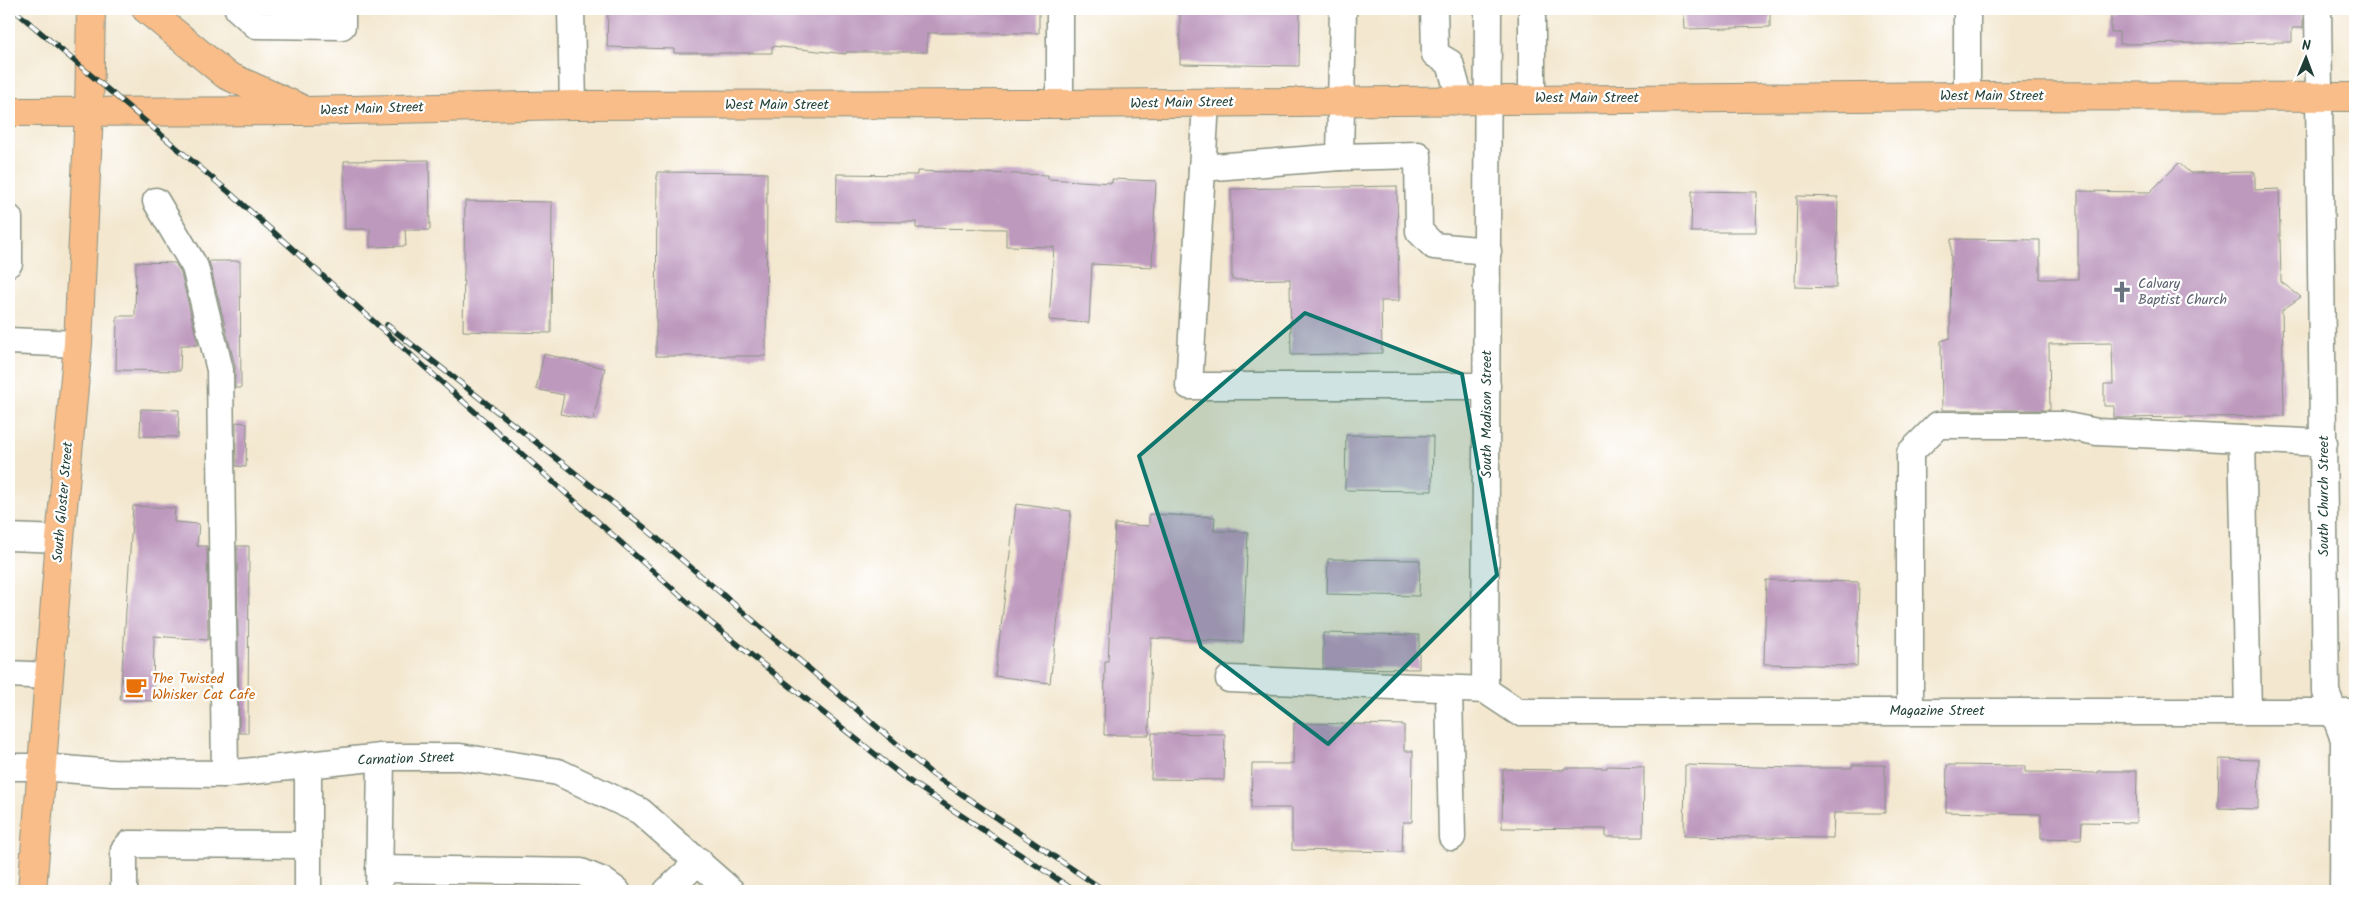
<svg xmlns="http://www.w3.org/2000/svg" width="2364" height="900" font-family="Kalam,sans-serif">
	<style>
		.building { fill: #bd99be }
		.lines { fill: none; stroke-linecap: round; stroke-linejoin: round }
		.minor-casing { stroke: #899282; stroke-width: 29 }
		.major-casing { stroke: #899282; stroke-width: 30 }
		.minor { stroke: #fff; stroke-width: 26 }
		.major { stroke: #f8bd89; stroke-width: 28 }
		.rail-casing { stroke: #1f3d34; stroke-width: 5.5 }
		.rail { stroke: #fff; stroke-width: 4; stroke-dasharray: 11; stroke-linecap: butt }
		.marked { fill: #0f766e; fill-opacity: 0.2; stroke: #0f766e; stroke-width: 4; stroke-linejoin: round }
		.labels { text-anchor: middle; dominant-baseline: central; stroke-width: 4.5; stroke-linejoin: round; paint-order: stroke }
		.street-label { font-size: 14px; fill: #1f3d34; stroke: #fff }
		.worship-label { font-size: 14px; fill: #5b616d; stroke: #fff; text-anchor: start }
		.food-label { font-size: 14px; fill: #c56008; stroke: #fff; text-anchor: start }
	</style>
	<rect width="100%" height="100%" fill="#fff"/>
	<filter id="ink" filterUnits="userSpaceOnUse"><feTurbulence type="fractalNoise" baseFrequency=".02" numOctaves="2"/><feDisplacementMap in="SourceGraphic" scale="10" xChannelSelector="R" yChannelSelector="G"/><feConvolveMatrix kernelMatrix="1 2 1 2 8 2 1 2 1" color-interpolation-filters="sRGB"/></filter>
	<filter id="wash" filterUnits="userSpaceOnUse"><feTurbulence type="fractalNoise" baseFrequency=".0096" numOctaves="4" result="noise"/><feDisplacementMap in="SourceGraphic" scale="20" xChannelSelector="R" yChannelSelector="G"/><feGaussianBlur stdDeviation="1.12" result="paint"/><feColorMatrix in="noise" values="0 0 0 0 0 0 0 0 0 0 0 0 0 0 0 0 0 1.4 0 .05"/><feComposite in="paint" operator="in"/></filter>
	<g filter="url(#wash)">
		<rect width="100%" height="100%" fill="#f3e7cf"/>
		<g id="blocks">
			<!-- building -->
			<g class="building">
				<path d="M608,9h431v24h-112v19h-81v2l-74,-8v7h-98v-4l-67,-2z"/>
				<path d="M1180,9h120l-1,57 -119,-2z"/>
				<path d="M1684,9h86v18l-85,2z"/>
				<path d="M2120,9h183v19h-11v14l-173,2v-12h-8v-21z"/>
				<path d="M429,160l1,70h-25l1,16 -36,1v-18h-25l-1,-68z"/>
				<path d="M2179,163l11,10 65,-1v18l24,-1 2,93 20,15 -19,13 2,106 -170,2v-12h-10v-22h9l-1,-41 -63,1 1,66h-108l-1,-69 9,-3 1,-99 89,1v39h38v-88l72,1z"/>
				<path d="M917,171l131,4v4l64,4v-4l44,2 -4,86 -60,-3 -3,59 -40,-3 5,-73 -48,-1v-17l-90,-1v-6l-80,-1 1,-47 80,1z"/>
				<path d="M657,172l110,1 -1,183h-110z"/>
				<path d="M1397,186l2,115h-18l1,52 -91,2 -1,-76 -58,1 -1,-91z"/>
				<path d="M1692,191l65,1 -1,40h-65z"/>
				<path d="M1797,196l41,1 -2,91 -41,-1z"/>
				<path d="M465,201l87,1 -1,131 -88,-2z"/>
				<path d="M209,261h31l1,127h-6v-22z"/>
				<path d="M136,262l39,1 6,10 17,72h-17l-1,26 -64,-1 1,-54h18z"/>
				<path d="M544,354l61,14 -12,52 -33,-6 4,-19 -28,-6z"/>
				<path d="M141,409l38,1 -1,27 -38,-1z"/>
				<path d="M236,422l11,1 -1,44 -10,-1z"/>
				<path d="M1346,435l87,1 -1,55 -87,-1z"/>
				<path d="M1016,504l55,7 -21,172 -55,-7z"/>
				<path d="M133,506l42,2 -1,14 25,2 -2,22h10l1,94 -54,-4 -1,65 -33,-1z"/>
				<path d="M1149,514l66,3 -1,14 34,1 -5,110 -92,-4 -2,97h-45l1,-74h3l7,-137 34,2z"/>
				<path d="M237,546h12l-1,187h-9z"/>
				<path d="M1328,559l92,1 -1,36 -92,-2z"/>
				<path d="M1766,580l93,2 -2,84 -93,-2z"/>
				<path d="M1323,633l96,2v34l-96,-1z"/>
				<path d="M1294,723l110,2v26h9l-1,71h-9l-1,30 -110,-2v-42h-41l1,-44h41z"/>
				<path d="M1152,733l73,1 -1,46 -73,-1z"/>
				<path d="M2219,759l40,1 -1,49 -40,-1z"/>
				<path d="M1685,765l108,3h59v-3h33v48h-51l-1,25 -149,-2z"/>
				<path d="M1947,765l78,1v6l73,1v-2h39l-1,52 -54,-1 -1,17 -40,-1v-24l-95,-2z"/>
				<path d="M1607,766l37,1 -1,70h-37v-8l-104,-1 1,-59 61,1v-2h43z"/>
			</g>
		</g>
	</g>
	<g filter="url(#ink)">
		<use href="#blocks" fill-opacity="0" stroke="#899282" stroke-width="1"/>
		<g class="lines">
			<!-- minor casing -->
			<g class="minor-casing">
				<g id="minor">
					<path d="M238,9l18,16 86,1v-17"/>
					<path d="M571,9l2,96"/>
					<path d="M1060,9v95"/>
					<path d="M1434,9l1,45 15,9 10,36"/>
					<path d="M1488,9l-3,681 33,22h837"/>
					<path d="M1967,9v87"/>
					<path d="M2318,9l8,683 18,47 -1,152"/>
					<path d="M1532,99v-90"/>
					<path d="M1206,103l-17,283h298"/>
					<path d="M1340,157l78,-2 1,76 15,15 54,5"/>
					<path d="M1202,168l138,-11 3,-148"/>
					<path d="M156,201l39,66 25,103 5,404"/>
					<path d="M9,218v45"/>
					<path d="M9,341l69,3"/>
					<path d="M2242,439l6,272"/>
					<path d="M9,537l51,2"/>
					<path d="M9,674l40,2"/>
					<path d="M1229,679l256,11"/>
					<path d="M1449,689l3,148"/>
					<path d="M1910,711v-258l28,-28h124l35,7 227,11"/>
					<path d="M308,765v80"/>
					<path d="M9,767h33l70,6 113,1 156,-17h79l98,15 82,39 91,80"/>
					<path d="M379,869l202,3 22,9 14,10"/>
					<path d="M124,891v-41l5,-6 179,1v46"/>
					<path d="M379,891l2,-134"/>
					<path d="M667,891l32,-30"/>
				</g>
			</g>
			<!-- major casing -->
			<g class="major-casing">
				<g id="major">
					<path d="M146,9l80,66 72,32"/>
					<path d="M9,112l297,-1 267,-6 487,-1 907,-8 388,1"/>
					<path d="M32,891l28,-352 18,-195 11,-232 2,-103"/>
				</g>
			</g>
			<!-- minor -->
			<use href="#minor" class="minor"/>
			<!-- major -->
			<use href="#major" class="major"/>
			<!-- rail casing -->
			<g class="rail-casing">
				<g id="rail">
					<path d="M13,9l217,184 481,430 194,155 170,113"/>
					<path d="M387,325l258,203 287,246 173,117"/>
				</g>
			</g>
			<!-- rail -->
			<use href="#rail" class="rail"/>
		</g>
	</g>
	<!-- marked area -->
	<path class="marked" d="M1305,313l157,61 35,201 -169,169 -127,-97 -62,-191z"/>
	<!-- icons -->
	<defs>
		<g id="church-bare" transform="scale(1.725)"><path d="M-1.2-6h2.4v3.5h3.3v2.4h-3.3V6h-2.4V-.1h-3.3v-2.4h3.3Z" fill="#6b7280" stroke="#fff" stroke-width="2.5" paint-order="stroke"/></g>
		<g id="cafe-bare" transform="scale(1.725)"><path d="M-5.5-4.5H6V0H3Q3 3.5 0 3.5H-2.5Q-5.5 3.5-5.5 0ZM3-3.2v2h1.7v-2ZM-6 4.5H4V6H-6Z" fill="#e8710a" stroke="#fff" stroke-width="2.5" paint-order="stroke"/></g>
	</defs>
	<g fill-rule="evenodd">
		<use href="#church-bare" x="2122" y="292"/>
		<use href="#cafe-bare" x="136" y="687"/>
	</g>
	<g class="labels">
		<!-- street labels -->
		<g class="street-label">
			<text x="1992" y="96">West Main Street</text>
			<text x="1587" y="98">West Main Street</text>
			<text transform="translate(1182 103) rotate(-1)">West Main Street</text>
			<text x="777" y="105">West Main Street</text>
			<text transform="translate(372 109) rotate(-2)">West Main Street</text>
			<text transform="translate(1487 414) rotate(-90)">South Madison Street</text>
			<text transform="translate(2324 496) rotate(-90)">South Church Street</text>
			<text transform="translate(63 502) rotate(-85)">South Gloster Street</text>
			<text x="1937" y="711">Magazine Street</text>
			<text transform="translate(406 759) rotate(-2)">Carnation Street</text>
		</g>
		<!-- worship labels -->
		<g class="worship-label">
			<text x="2138" y="284">Calvary<tspan x="2138" dy="16">Baptist Church</tspan></text>
		</g>
		<!-- food labels -->
		<g class="food-label">
			<text x="152" y="679">The Twisted<tspan x="152" dy="16">Whisker Cat Cafe</tspan></text>
		</g>
	</g>
	<!-- margin -->
	<rect width="2364" height="900" fill="none" stroke="#fff" stroke-width="30"/>
	<!-- north arrow -->
	<g transform="translate(2306 58) rotate(1)" stroke="#ffffff" stroke-width="4" paint-order="stroke">
	<path d="M0-4L9 19L0 12L-9 19Z" fill="#1f3d34"/>
	<text y="-8" font-size="14" font-weight="bold" text-anchor="middle" fill="#1f3d34">N</text>
	</g>
</svg>
